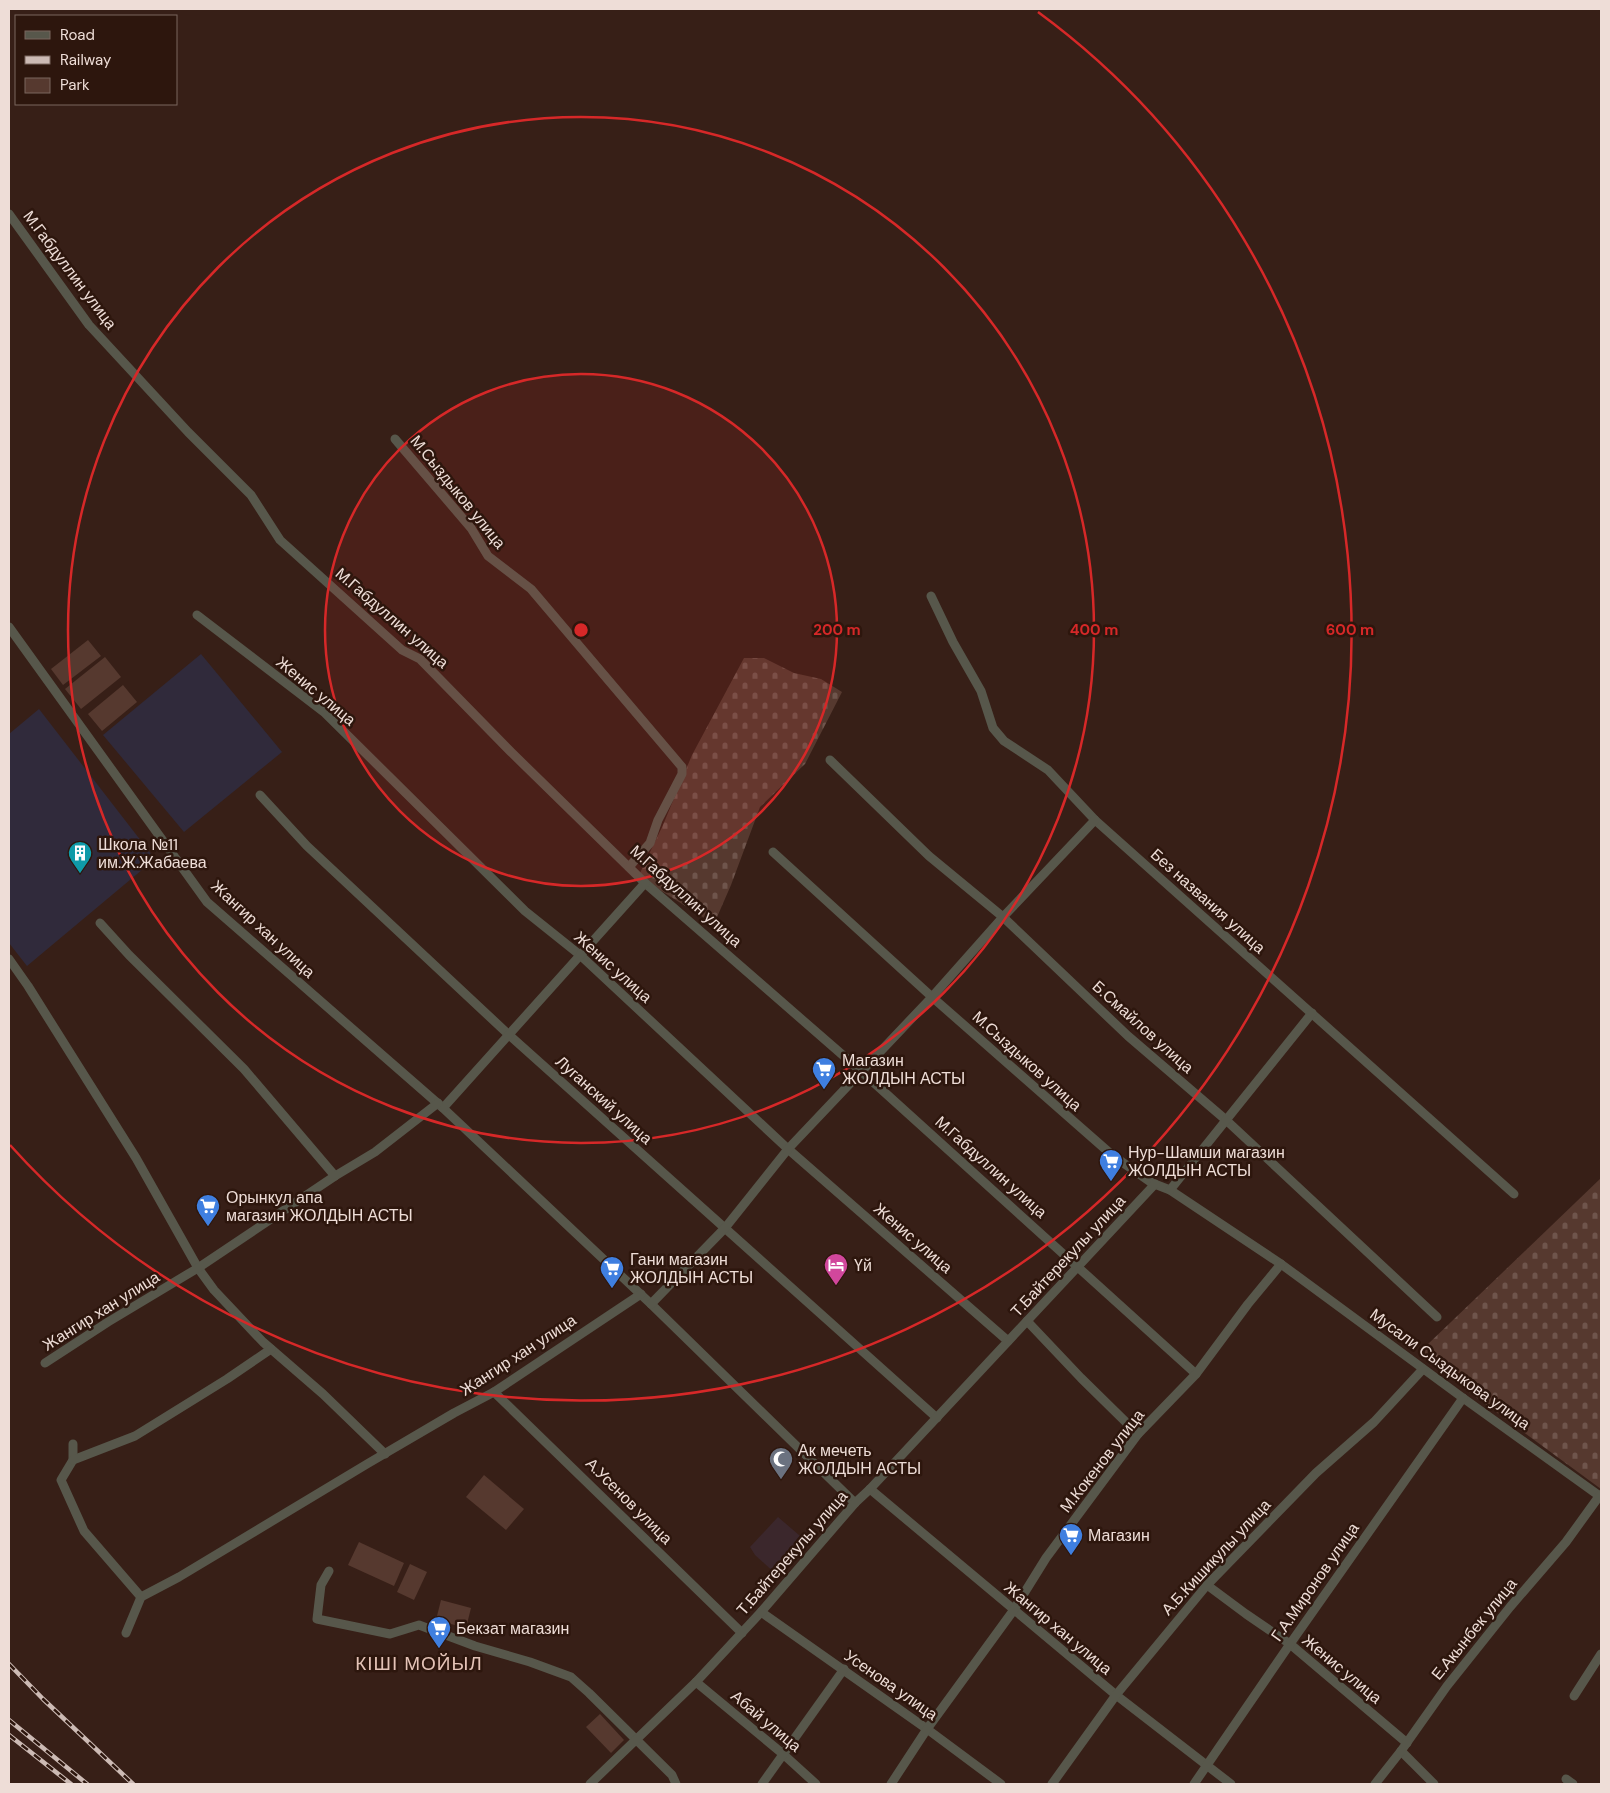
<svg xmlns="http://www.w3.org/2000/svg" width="1610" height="1793" font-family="'DM Sans',sans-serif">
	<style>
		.commercial { fill: #3b272c }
		.education { fill: #302a3b }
		.green { fill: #56392f }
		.cemetery { fill: url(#cemetery-stones) }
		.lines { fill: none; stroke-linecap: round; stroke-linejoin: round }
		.minor { stroke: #57574b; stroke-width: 9 }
		.rail-casing { stroke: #ccbab4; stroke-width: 4.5 }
		.rail { stroke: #2d160d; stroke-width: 2.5; stroke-dasharray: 8; stroke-linecap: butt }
		.ring { fill: none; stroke: #d62828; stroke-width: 2.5 }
		.labels { text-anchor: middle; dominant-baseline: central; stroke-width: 5; stroke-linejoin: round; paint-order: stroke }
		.street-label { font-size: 16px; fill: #eeddd7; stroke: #2d160d }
		.poi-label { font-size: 16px; fill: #eeddd7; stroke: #2d160d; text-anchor: start }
		.quarter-label { font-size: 19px; letter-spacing: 1px; fill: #e4c3b7; stroke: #2d160d }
		.centre { fill: #d62828; stroke: #2d160d; stroke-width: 2.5 }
		.ring-label { font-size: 15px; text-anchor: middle; font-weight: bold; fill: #d62828; stroke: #2d160d; stroke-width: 5; stroke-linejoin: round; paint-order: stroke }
	</style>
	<defs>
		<pattern id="cemetery-stones" width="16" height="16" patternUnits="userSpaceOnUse" patternTransform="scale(1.25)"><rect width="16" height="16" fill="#56392f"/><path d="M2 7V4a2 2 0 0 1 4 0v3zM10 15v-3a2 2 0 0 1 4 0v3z" fill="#6f554c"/></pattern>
	</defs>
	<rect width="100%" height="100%" fill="#371f17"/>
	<!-- commercial -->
	<path class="commercial" d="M778,1517l28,24 -29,34 -22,-20 -5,-8z"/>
	<!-- education -->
	<g class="education">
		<path d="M201,654l81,98 -98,80 -81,-97z"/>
		<path d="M39,709l116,150 -128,107 -18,-23v-209z"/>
	</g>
	<!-- green -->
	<g class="green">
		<path d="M88,640l13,16 -38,29 -12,-16z"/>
		<path d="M105,657l16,20 -40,32 -16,-20z"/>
		<path d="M123,685l14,17 -35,29 -14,-17z"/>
		<path d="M484,1475l40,34 -18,21 -40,-33z"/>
		<path d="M359,1542l45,21 -10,23 -46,-21z"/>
		<path d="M410,1564l17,8 -13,28 -17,-8z"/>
		<path d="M441,1600l30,8 -5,20 -30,-8z"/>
		<path d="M600,1714l24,26 -13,13 -25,-26z"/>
	</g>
	<!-- cemetery -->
	<g class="cemetery">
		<path d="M744,658h20l30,15 27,6 21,13 -37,72 -45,43 -29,78 -17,39 -62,-39 -12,-12 23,-48 29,-70z"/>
		<path d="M1601,1178v311l-177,-130 2,-13z"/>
	</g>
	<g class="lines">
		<!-- minor -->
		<g class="minor">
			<path d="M9,214l80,111 99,107 63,63 29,45 122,110 18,9 91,93 134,131 216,188 335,303"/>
			<path d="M395,439l76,89 17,28 43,33 151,178v7l-24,46 -8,23 -21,24"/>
			<path d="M931,596l22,46 28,49 12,37 11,13 44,29 47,50 419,374"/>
			<path d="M197,615l128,98 200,198 55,44 208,194 220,192"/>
			<path d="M9,627l198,275 236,206 208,196 204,199"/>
			<path d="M830,760l99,96 74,61 125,119 98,84 211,197"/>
			<path d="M260,795l47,51 201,188 429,384"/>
			<path d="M773,852l159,145 180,158 40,28 18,7 111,74 182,134 138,99"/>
			<path d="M100,923l29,32 115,114 91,107"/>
			<path d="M9,959l19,27 108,172 62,110 16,22 49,52 60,52 62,60"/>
			<path d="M443,1108l202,-225"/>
			<path d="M1170,1190l142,-177"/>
			<path d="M651,1304l74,-76 63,-79 144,-152 71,-80 92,-97"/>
			<path d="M1027,1321l54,57 57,56"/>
			<path d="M45,1363l63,-41 90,-54 137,-92 40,-24 63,-49"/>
			<path d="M494,1392l248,241"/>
			<path d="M73,1444v16l-12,20 23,51 57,66"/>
			<path d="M73,1460l62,-24 92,-57 44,-30"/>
			<path d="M870,1489l246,206 115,89"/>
			<path d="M329,1571l-8,14 -4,34 73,15 29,-9 56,21 55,16 41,15 18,16 83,82 4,9"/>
			<path d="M1207,1585l39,29 44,30 117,99"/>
			<path d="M761,1612l166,117 74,55"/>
			<path d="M126,1633l15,-36 38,-20 188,-113 87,-51 40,-21 147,-98"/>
			<path d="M696,1682l87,72 33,30"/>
			<path d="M1574,1696l27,-42"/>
			<path d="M1401,1751l33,33"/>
			<path d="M1566,1779l7,5"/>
			<path d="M590,1784l106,-102 65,-70 94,-109 15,-14 285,-305"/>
			<path d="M762,1784l82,-115"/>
			<path d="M891,1784l36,-55 86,-118 33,-53 92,-124 58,-60 52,-70 33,-40"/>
			<path d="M1052,1784l64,-89 91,-110 109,-112 58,-51 49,-53"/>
			<path d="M1194,1784l96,-140 173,-246"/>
			<path d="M1375,1784l26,-33 46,-65 63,-79 56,-65 34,-47"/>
		</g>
		<!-- rail casing -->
		<g class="rail-casing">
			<g id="rail">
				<path d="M9,1664l34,35 90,85"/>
				<path d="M9,1720l78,64"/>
				<path d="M9,1735l62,49"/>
			</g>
		</g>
		<!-- rail -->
		<use href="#rail" class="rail"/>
	</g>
	<!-- distance rings -->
	<circle cx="581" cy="630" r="256" fill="#d62828" fill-opacity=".12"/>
	<g class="ring">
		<circle cx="581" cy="630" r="256"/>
		<circle cx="581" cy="630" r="513"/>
		<path d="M1038 12A769 769 0 1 1 10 1145"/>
	</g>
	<!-- icons -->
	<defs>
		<g id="building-pin" transform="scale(1.25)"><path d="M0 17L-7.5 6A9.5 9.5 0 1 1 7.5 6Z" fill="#0f9aa8" stroke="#2d160d"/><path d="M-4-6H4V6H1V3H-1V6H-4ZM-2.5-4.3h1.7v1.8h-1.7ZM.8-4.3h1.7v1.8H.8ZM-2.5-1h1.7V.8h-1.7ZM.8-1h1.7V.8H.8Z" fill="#fff"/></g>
		<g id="supermarket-pin" transform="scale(1.25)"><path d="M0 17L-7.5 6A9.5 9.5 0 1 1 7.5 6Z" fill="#3f7fe0" stroke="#2d160d"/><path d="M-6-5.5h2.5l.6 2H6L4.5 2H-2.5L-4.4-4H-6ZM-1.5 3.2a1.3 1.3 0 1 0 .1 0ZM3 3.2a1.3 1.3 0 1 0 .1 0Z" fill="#fff"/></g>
		<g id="hotel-pin" transform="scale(1.25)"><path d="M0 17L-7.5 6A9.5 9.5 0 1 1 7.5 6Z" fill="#d1479c" stroke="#2d160d"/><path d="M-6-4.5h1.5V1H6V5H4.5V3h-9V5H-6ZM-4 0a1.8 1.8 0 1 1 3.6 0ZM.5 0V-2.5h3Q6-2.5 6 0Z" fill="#fff"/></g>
		<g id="mosque-pin" transform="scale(1.25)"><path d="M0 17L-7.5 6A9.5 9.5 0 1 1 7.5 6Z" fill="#6b7280" stroke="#2d160d"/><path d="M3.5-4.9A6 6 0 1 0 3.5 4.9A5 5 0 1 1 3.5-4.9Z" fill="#fff"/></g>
	</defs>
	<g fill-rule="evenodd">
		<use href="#building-pin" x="80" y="853"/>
		<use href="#supermarket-pin" x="824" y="1069"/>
		<use href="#supermarket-pin" x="1111" y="1161"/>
		<use href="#supermarket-pin" x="208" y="1206"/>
		<use href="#hotel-pin" x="836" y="1265"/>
		<use href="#supermarket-pin" x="612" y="1268"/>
		<use href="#mosque-pin" x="781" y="1459"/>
		<use href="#supermarket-pin" x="1071" y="1535"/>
		<use href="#supermarket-pin" x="439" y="1628"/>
	</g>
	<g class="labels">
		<!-- street labels -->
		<g class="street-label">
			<text transform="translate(70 270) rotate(53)">М.Габдуллин улица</text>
			<text transform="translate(458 492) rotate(51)">М.Сыздыков улица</text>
			<text transform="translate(392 618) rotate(41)">М.Габдуллин улица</text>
			<text transform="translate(316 691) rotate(40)">Женис улица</text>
			<text transform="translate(686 896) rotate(42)">М.Габдуллин улица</text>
			<text transform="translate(1208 901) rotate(42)">Без названия улица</text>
			<text transform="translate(263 929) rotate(43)">Жангир хан улица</text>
			<text transform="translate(613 967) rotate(42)">Женис улица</text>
			<text transform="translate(1143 1027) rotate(42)">Б.Смайлов улица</text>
			<text transform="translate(1027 1061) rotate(42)">М.Сыздыков улица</text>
			<text transform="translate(604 1100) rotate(42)">Луганский улица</text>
			<text transform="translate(991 1167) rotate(42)">М.Габдуллин улица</text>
			<text transform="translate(913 1238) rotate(41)">Женис улица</text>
			<text transform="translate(1068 1256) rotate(-47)">Т.Байтерекулы улица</text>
			<text transform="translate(101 1311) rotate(-32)">Жангир хан улица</text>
			<text transform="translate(518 1355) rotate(-33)">Жангир хан улица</text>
			<text transform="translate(1450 1369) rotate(36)">Мусали Сыздыкова улица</text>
			<text transform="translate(1102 1461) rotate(-52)">М.Кокенов улица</text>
			<text transform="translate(629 1501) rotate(45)">А.Усенов улица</text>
			<text transform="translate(792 1553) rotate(-49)">Т.Байтерекулы улица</text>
			<text transform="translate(1216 1557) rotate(-47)">А.Б.Кишикулы улица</text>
			<text transform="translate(1315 1582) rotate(-55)">Г.А.Миронов улица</text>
			<text transform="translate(1058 1628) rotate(40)">Жангир хан улица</text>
			<text transform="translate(1474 1629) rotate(-51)">Е.Акынбек улица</text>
			<text transform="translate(1342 1669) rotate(40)">Женис улица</text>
			<text transform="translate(891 1685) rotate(35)">Усенова улица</text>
			<text transform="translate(766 1721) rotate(40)">Абай улица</text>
		</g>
		<!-- poi labels -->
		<g class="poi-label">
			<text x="98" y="844">Школа №11<tspan x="98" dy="18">им.Ж.Жабаева</tspan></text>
			<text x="842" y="1060">Магазин<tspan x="842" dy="18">ЖОЛДЫН АСТЫ</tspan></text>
			<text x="1128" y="1152">Нур-Шамши магазин<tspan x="1128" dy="18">ЖОЛДЫН АСТЫ</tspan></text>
			<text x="226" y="1197">Орынкул апа<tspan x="226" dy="18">магазин ЖОЛДЫН АСТЫ</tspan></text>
			<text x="630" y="1259">Гани магазин<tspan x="630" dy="18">ЖОЛДЫН АСТЫ</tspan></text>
			<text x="854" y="1265">Үй</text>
			<text x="798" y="1450">Ак мечеть<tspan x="798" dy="18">ЖОЛДЫН АСТЫ</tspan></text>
			<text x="1088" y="1535">Магазин</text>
			<text x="456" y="1628">Бекзат магазин</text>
		</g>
		<!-- quarter labels -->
		<g class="quarter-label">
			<text x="419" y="1663">КІШІ МОЙЫЛ</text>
		</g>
	</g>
	<circle cx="581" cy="630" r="8" class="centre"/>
	<g class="ring-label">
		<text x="837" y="635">200 m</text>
		<text x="1094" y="635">400 m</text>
		<text x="1350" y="635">600 m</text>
	</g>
	<!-- border -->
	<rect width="1610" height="1793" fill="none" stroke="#eeddd7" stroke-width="20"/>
	<!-- legend -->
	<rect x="15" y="15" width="162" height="90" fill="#2d160d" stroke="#7a665e"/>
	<rect x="25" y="31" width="25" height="8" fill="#57574b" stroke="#7a665e"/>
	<text x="60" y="40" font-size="15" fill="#eeddd7">Road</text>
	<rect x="25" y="56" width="25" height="8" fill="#ccbab4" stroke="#7a665e"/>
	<text x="60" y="65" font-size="15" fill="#eeddd7">Railway</text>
	<rect x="25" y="78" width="25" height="15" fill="#56392f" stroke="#7a665e"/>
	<text x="60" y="90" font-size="15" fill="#eeddd7">Park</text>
</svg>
